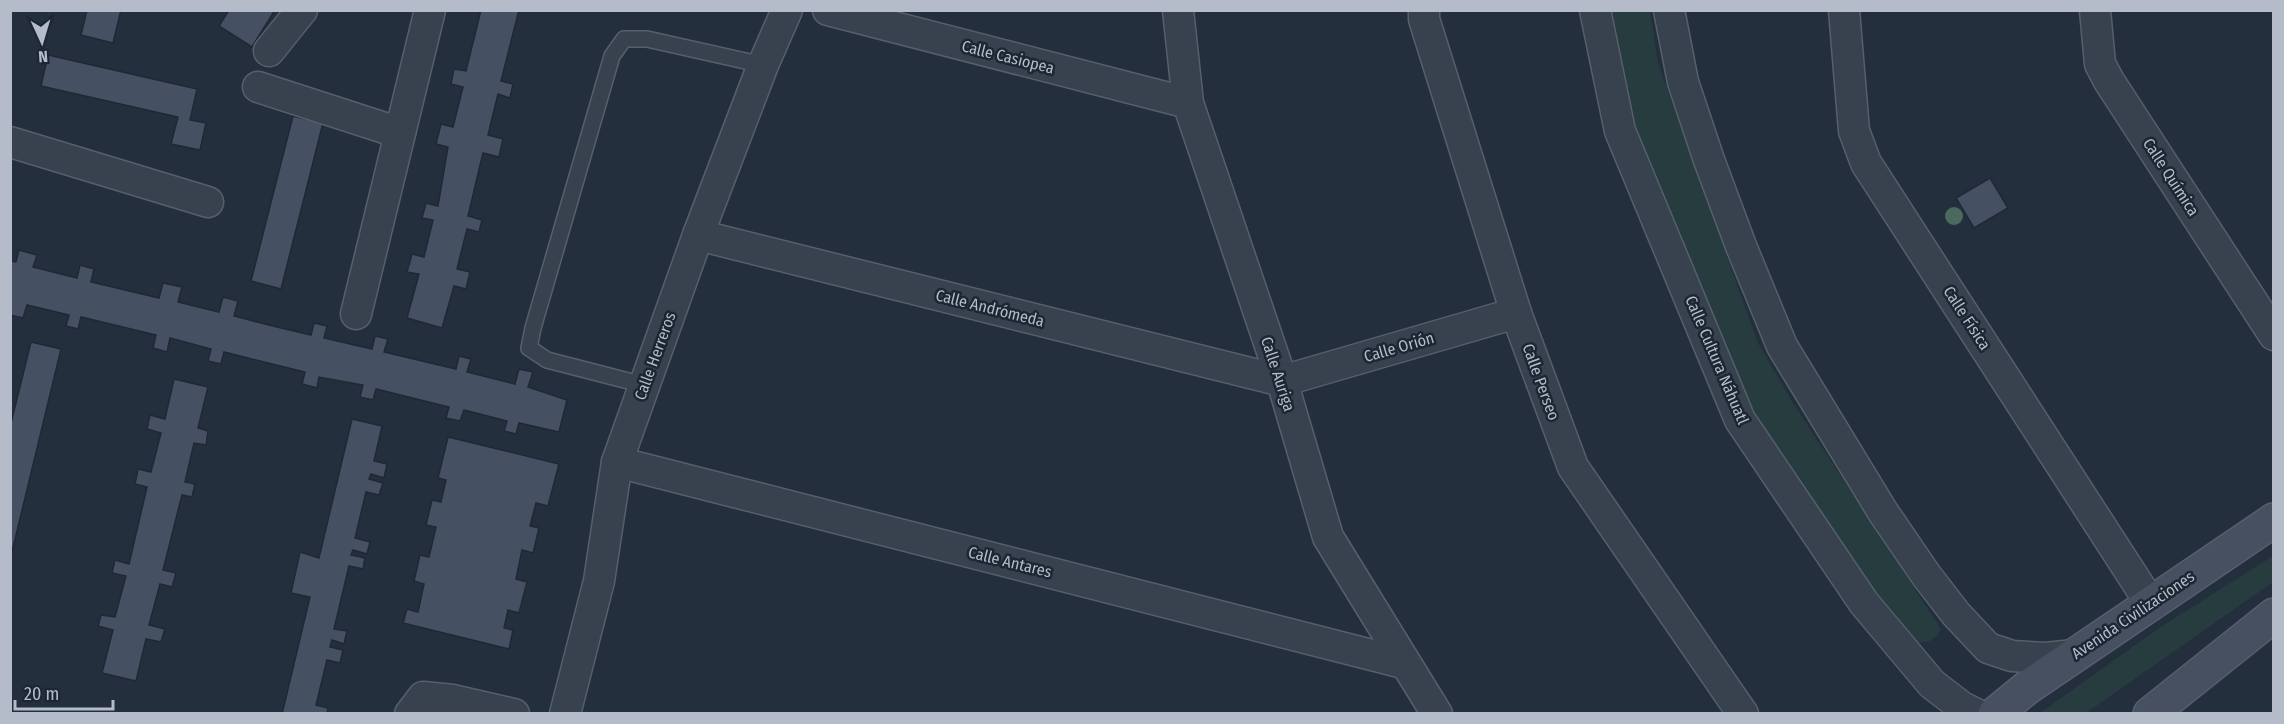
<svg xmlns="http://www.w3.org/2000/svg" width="2284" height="724" font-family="'Fira Sans Condensed',sans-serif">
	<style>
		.green { fill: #263c3f }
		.building { fill: #455162; stroke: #1f2835; stroke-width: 1.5 }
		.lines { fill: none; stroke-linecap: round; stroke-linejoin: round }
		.lane-casing { stroke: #565f6c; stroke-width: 18 }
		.street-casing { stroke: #565f6c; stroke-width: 33 }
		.secondary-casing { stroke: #565f6c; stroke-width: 36 }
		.lane { stroke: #38414e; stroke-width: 15 }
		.street { stroke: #38414e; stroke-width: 30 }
		.secondary { stroke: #465061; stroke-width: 33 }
		.tree { fill: #4b6a5d }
		.labels { text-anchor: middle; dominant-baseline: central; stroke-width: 5; stroke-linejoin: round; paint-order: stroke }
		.street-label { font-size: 16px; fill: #b4bcc9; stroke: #1d2633 }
	</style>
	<rect width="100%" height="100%" fill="#242f3e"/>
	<!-- green -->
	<g class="green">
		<path d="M1607,11h43l8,52 100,280 33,57 150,229c-7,13 -14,15 -29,12l-37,-46 -123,-185 -119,-281z"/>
		<path d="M2273,556v26l-187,131h-46l119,-85z"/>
	</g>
	<!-- building -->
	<g class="building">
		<path d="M87,10h34l-8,33 -32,-8z"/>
		<path d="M229,10h46l-23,37 -33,-21z"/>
		<path d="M481,10h38l-18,71 12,3 -3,14 -12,-4 -10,41 15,4 -4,18 -16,-4 -15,63 14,4 -3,12 -12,-3 -10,40 13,3 -4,17 -12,-3 -12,42 -35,-10 12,-44 -12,-2 5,-18 12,3 9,-37 -11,-2 4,-15 12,3 10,-59 -12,-3 5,-20 12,3 10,-40 -12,-3 3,-15 12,2z"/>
		<path d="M48,55l149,34 -7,31 16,3 -6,27 -29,-6 7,-27 -137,-31z"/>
		<path d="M293,116l30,7 -42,166 -30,-8z"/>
		<path d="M1990,178l18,30 -34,20 -18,-30z"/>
		<path d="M19,250l18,5 -4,12 44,11 3,-13 14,4 -3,13 68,16 4,-15 19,4 -4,15 41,10 4,-15 15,4 -4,15 43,11 34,8 3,-12 13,3 -3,12 48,11 3,-13 13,3 -4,13 72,17 3,-13 12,3 -4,13 48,12 4,-15 14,3 -5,15 39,13 -8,32 -40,-9 -3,11 -12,-3 3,-10 -43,-11 -4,11 -14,-3 3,-11 -73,-18 -3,11 -13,-3 3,-12 -44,-8 -2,11 -15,-4 3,-12 -81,-20 -3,12 -13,-3 3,-12 -41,-11 -3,14 -14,-4 3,-13 -75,-18 -3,12 -12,-3 3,-11 -42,-10 -4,13 -13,-3v-54l6,1z"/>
		<path d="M31,342l30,7 -51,211v-133z"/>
		<path d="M174,379l34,8 -10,41 10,3 -2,14 -12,-2 -9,39 10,2 -3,13 -10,-2 -19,75 13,3 -4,14 -12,-3 -11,41 16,4 -4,13 -15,-3 -10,42 -34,-8 11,-43 -15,-4 3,-11 14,2 11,-41 -14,-3 3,-13 14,4 18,-77 -12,-3 3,-15 13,3 10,-39 -14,-4 3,-14 15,4z"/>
		<path d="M352,419l30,7 -8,35 13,3 -3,14 -13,-4 -2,5 14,4 -4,12 -13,-3 -11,46 15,4 -3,12 -14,-4 -2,5 14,3 -2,11 -14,-3 -15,63 13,2 -3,13 -12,-4 -2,7 13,3 -3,13 -13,-3 -11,45 12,3 -1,6h-45l28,-117 -19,-4 9,-41 19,6z"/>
		<path d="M448,437l111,27 -11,42 -12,-3 -6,23 9,2 -6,25 -11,-3 -6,29 11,3 -8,31 -11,-3 -4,18 9,2 -4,19 -106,-26 4,-14 11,3 6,-28 -10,-3 6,-26 9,2 7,-30 -10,-2 6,-25 9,2 5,-22 -8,-2z"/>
	</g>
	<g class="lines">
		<!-- lane casing -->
		<g class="lane-casing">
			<path id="lane" d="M644,385l-97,-25 -18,-12 4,-20 79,-272 12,-17h23l116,26"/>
		</g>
		<!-- street casing -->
		<g class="street-casing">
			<g id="street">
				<path d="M828,10l360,93"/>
				<path d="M1178,10l10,93 94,278 46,156 109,177"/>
				<path d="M1424,10v9l92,294 57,154 170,247"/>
				<path d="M1595,10l25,121 120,289 124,183 68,81 30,23 14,7"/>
				<path d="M1669,10l14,72 26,78 32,86 41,100 101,166 43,63 30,39 32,34 24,8 33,2 30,-3"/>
				<path d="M1844,10l10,121 12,32 285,441"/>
				<path d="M2095,10l5,54 9,17 165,254"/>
				<path d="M269,51l33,-41"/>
				<path d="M258,87l142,46"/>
				<path d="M10,142l198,60"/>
				<path d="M698,235l584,146 234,-68"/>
				<path d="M356,314l74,-304"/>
				<path d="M617,462l786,201"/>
				<path d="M410,714l13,-17 30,3 61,14"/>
				<path d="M565,714l34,-133 18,-119 81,-227 65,-170 24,-55"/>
			</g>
		</g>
		<!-- secondary casing -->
		<g class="secondary-casing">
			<g id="secondary">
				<path d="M1995,714l33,-27 246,-167"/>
				<path d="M2150,714l124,-99"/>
			</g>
		</g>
		<!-- lane -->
		<use href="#lane" class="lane"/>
		<!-- street -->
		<use href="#street" class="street"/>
		<!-- secondary -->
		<use href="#secondary" class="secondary"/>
	</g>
	<!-- trees -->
	<circle class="tree" cx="1954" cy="216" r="9"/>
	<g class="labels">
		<!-- street labels -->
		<g class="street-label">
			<text transform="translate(1008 57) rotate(14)">Calle Casiopea</text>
			<text transform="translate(2171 177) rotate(57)">Calle Química</text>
			<text transform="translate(990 308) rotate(14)">Calle Andrómeda</text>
			<text transform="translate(1967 318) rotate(57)">Calle Física</text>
			<text transform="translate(1399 347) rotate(-16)">Calle Orión</text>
			<text transform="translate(655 356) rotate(-70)">Calle Herreros</text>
			<text transform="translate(1717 360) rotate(67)">Calle Cultura Náhuatl</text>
			<text transform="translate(1278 374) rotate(72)">Calle Auriga</text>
			<text transform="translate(1541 382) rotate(70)">Calle Perseo</text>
			<text transform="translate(1010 562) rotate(14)">Calle Antares</text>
			<text transform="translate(2133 615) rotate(-34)">Avenida Civilizaciones</text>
		</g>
	</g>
	<!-- border -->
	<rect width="2284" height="724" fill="none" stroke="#b4bcc9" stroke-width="24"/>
	<!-- north arrow -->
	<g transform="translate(42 42) rotate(176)" stroke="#1d2633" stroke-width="4.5" paint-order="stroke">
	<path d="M0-4.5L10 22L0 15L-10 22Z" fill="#b4bcc9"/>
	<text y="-9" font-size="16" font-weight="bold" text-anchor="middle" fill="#b4bcc9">N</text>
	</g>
	<!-- scale -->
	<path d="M15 700v9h98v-9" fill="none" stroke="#b4bcc9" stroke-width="3"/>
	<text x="24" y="700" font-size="18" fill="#b4bcc9" stroke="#1d2633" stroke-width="4.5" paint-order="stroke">20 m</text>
</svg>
